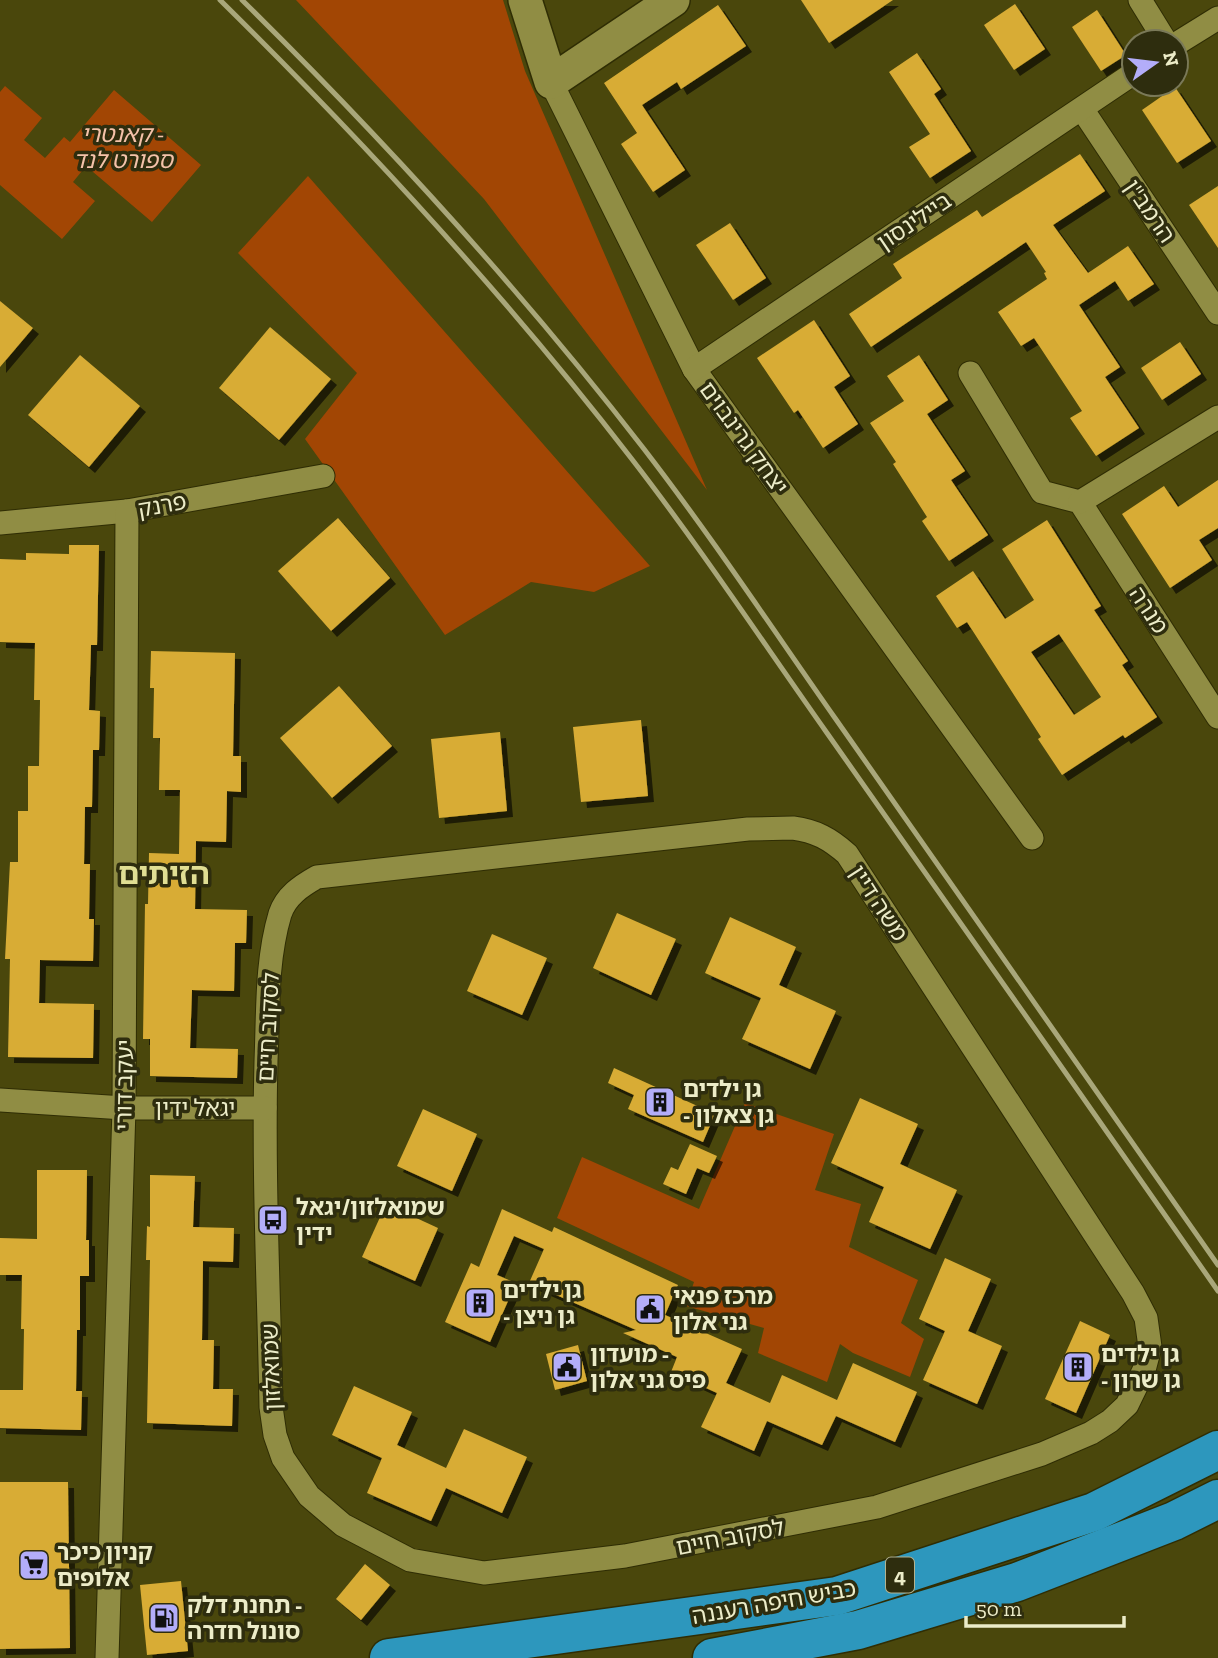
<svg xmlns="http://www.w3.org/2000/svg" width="1218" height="1658" font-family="'Zilla Slab','Noto Sans Hebrew',serif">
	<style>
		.green { fill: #a24604 }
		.building { fill: #d8ac36; fill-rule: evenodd; filter: url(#shadow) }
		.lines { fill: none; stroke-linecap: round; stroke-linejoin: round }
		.street-casing { stroke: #2f2d04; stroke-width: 25 }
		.secondary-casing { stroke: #2f2d04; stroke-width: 36 }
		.highway-casing { stroke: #2f2d04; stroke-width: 41 }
		.street { stroke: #908d44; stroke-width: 23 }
		.secondary { stroke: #908d44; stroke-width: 33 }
		.highway { stroke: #2d97bd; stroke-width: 38 }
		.rail { stroke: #a9a77a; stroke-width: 5 }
		.labels { text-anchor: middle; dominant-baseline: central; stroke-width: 7; stroke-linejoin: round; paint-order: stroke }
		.shield { fill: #2e2d0e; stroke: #b3b390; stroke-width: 2 }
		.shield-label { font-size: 21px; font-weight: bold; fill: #ececc8 }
		.park-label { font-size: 23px; font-style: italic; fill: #f4c2a9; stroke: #2e2d0e }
		.street-label { font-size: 23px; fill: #ececc8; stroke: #2e2d0e }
		.poi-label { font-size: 23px; font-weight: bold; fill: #ececc8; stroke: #2e2d0e; text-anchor: start }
		.district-label { font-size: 30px; font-weight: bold; fill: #e0de93; stroke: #2e2d0e }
	</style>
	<defs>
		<filter id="shadow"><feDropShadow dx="6" dy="6" stdDeviation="0" flood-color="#0009"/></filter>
	</defs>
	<rect width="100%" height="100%" fill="#4a470c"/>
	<!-- green -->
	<g class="green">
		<path d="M296,0h207l22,71 182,419 -223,-291z"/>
		<path d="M5,86l37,32 -18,22 21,18 19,-21 6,5 44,-52 87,75 -49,57 -66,-56 -13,16 22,19 -33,38 -62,-54v-93z"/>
		<path d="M308,176l342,390 -56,26 -63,-10 -86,53 -140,-196 52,-66 -119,-120z"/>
		<path d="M745,1103l89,31 -19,56 46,14 -12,43 69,33 -17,43 23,16 -14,38 -57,-24 -13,-9 -13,38 -69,-29 6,-25 -78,-22 8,-24 -137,-64 25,-61 117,52z"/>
	</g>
	<!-- building -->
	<g class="building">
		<path d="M801,0h92l-64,43z"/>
		<path d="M1015,4l30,45 -31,21 -30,-45z"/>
		<path d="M718,5l28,41 -65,43 -4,-7 -35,23 43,65 -32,22 -32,-48 16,-11 -33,-50z"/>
		<path d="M1097,10l29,45 -25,16 -29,-44z"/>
		<path d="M917,53l24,36 -7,5 37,57 -41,27 -21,-31 21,-13 -41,-62z"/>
		<path d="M1175,87l36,54 -34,22 -35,-53z"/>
		<path d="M1080,154l25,37 -52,34 35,48 40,-27 26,38 -26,17 -13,-20 -36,24 41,62 -15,10 34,51 -43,28 -26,-38 12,-7 -48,-73 -13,8 -23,-34 49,-33 -3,-6 2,-1 -20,-30 -155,105 -22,-33 53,-36 -9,-14 84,-54 5,7z"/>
		<path d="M1218,186v62l-29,-43z"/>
		<path d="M730,223l36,55 -33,22 -37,-55z"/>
		<path d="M0,301l33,27 -33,39z"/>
		<path d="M814,320l36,56 -16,11 24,37 -35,24 -25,-38 -4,3 -37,-55z"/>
		<path d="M270,327l61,52 -52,61 -60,-52z"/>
		<path d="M1180,342l21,32 -39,26 -21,-32z"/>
		<path d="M80,355l60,51 -51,61 -61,-52z"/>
		<path d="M919,355l29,45 -21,14 38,57 -14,9 37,55 -39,26 -27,-40 5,-4 -34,-53 3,-2 -26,-39 34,-22 -17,-25z"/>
		<path d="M1218,480v48l-19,12 13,20 -42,28 -48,-74 42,-28 14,21z"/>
		<path d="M338,518l52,60 -59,53 -53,-60z"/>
		<path d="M1047,520l54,86 -7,4 34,51 -6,4 35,52 -32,21 -2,-3 -61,40 -24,-36 3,-2 -74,-115 -10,6 -21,-32 37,-25 32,48 29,-19 -32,-51zM1059,634l42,63 -27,18 -43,-63z"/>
		<path d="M69,545h30l-2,100h-6l-2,65 11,1 -1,39h-6l-1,57h-7l-1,57h6l-1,55h5l-1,42 -53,-1 -1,43 55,1 -1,54 -85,-1 2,-98h-5l5,-97h8v-51h10v-45h11l1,-66h-6l1,-57 -35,-1v-83l26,1v-7l43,1z"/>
		<path d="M151,651l84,2 -2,103h8v36l-14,-1 -1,51 -30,-1 -1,68 52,1 -1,33h-11l-1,48 -42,-1 -2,58 48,1 -1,29 -87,-2v-37h-7l2,-135h3l1,-51 30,1 1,-64h-21l1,-52h-7l1,-50h-4z"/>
		<path d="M339,686l53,60 -60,52 -52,-60z"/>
		<path d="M641,720l7,76 -67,6 -8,-75z"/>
		<path d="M500,732l7,79 -68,7 -8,-79z"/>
		<path d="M617,913l59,26 -25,56 -58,-27z"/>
		<path d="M730,917l66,30 -17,38 57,26 -26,58 -68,-30 19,-41 -56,-25z"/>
		<path d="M492,934l55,24 -25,57 -55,-24z"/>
		<path d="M614,1068l101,46 -12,28 -75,-33 6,-14 -26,-12z"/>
		<path d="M860,1098l58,26 -18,40 57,26 -27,59 -61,-27 15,-35 -53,-24z"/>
		<path d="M423,1109l54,25 -25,57 -55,-25z"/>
		<path d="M690,1144l27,12 -8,17 -12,-5 -11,26 -23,-10 8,-17 7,3z"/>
		<path d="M37,1170h50l-1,70h3v36h-9v54h-3l-1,61h6l-1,39 -81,-2v-38h23l1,-61h-3l1,-54h-22v-37l37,1z"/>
		<path d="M150,1175l45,1 -2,51 41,1 -1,34 -30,-1 -1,79h12l-1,49h20l-1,37 -85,-3 3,-163h-4l1,-34 3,1z"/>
		<path d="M386,1204l52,24 -23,53 -53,-24z"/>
		<path d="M502,1209l50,23 2,-5 124,58 -13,30 77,34 -16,34 44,20 12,-28 55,25 16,-37 64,29 -22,50 -59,-26 -14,29 -55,-24 -13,30 -53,-24 16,-34 -46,-21 6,-15 -54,-24 13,-3 -107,-47 15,-34 -30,-13 -17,39 19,8 -26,59 -45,-20 26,-59 8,4z"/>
		<path d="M945,1258l46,21 -23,52 34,15 -25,58 -54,-24 22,-49 -26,-12z"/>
		<path d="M1080,1321l30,14 -34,78 -31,-14z"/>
		<path d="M578,1345l9,36 -32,9 -9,-36z"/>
		<path d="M354,1386l58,26 -15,33 49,23 18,-39 63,28 -25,56 -56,-25 -15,33 -64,-28 15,-35 -50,-23z"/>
		<path d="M0,1482h68l2,166 -70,1z"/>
		<path d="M365,1564l25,21 -29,35 -25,-21z"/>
		<path d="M181,1581l7,70 -41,4 -7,-70z"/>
	</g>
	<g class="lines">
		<!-- street casing -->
		<g class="street-casing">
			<g id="street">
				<path d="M1140,0l26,42"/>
				<path d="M1176,44l42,-26"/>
				<path d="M551,82l143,287 338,469"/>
				<path d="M1082,109l136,204"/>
				<path d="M694,369l440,-296"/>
				<path d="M970,373l72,119 38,10 138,215"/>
				<path d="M1080,502l138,-85"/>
				<path d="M0,523l127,-12 196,-35"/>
				<path d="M793,828c23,3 37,11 54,26l286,439 13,25 4,29 -6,23 -17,35 -17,16 -19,12 -49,21 -165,53 -252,49 -141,17 -74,-13 -67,-35 -34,-29 -26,-38 -8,-23 -4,-28c-2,-115 -8,-231 -5,-346 2,-48 0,-100 14,-147 6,-18 21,-28 37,-37l431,-48z"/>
				<path d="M0,1100l124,8h141"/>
				<path d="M107,1658l17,-550 3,-597"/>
			</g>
		</g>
		<!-- secondary casing -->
		<g class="secondary-casing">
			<path id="secondary" d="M525,0l26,82 122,-82"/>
		</g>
		<!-- highway casing -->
		<g class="highway-casing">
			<g id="highway">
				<path d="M389,1658l448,-62 257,-84 124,-62"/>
				<path d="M712,1658l146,-28 159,-48 157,-61 44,-22"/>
			</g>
		</g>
		<!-- street -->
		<use href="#street" class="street"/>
		<!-- secondary -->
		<use href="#secondary" class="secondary"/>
		<!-- highway -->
		<use href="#highway" class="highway"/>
		<!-- rail -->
		<g class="rail">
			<path d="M220,0c146,144 286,296 411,458 69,89 131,183 196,275 131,185 261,372 391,558"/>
			<path d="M242,0c143,141 279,290 402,449 67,87 128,179 191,269 129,182 256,365 383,547"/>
		</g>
	</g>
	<!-- icons -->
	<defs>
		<g id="building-square" transform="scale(1.575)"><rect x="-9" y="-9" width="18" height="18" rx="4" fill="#b3adf9" stroke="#2e2d0e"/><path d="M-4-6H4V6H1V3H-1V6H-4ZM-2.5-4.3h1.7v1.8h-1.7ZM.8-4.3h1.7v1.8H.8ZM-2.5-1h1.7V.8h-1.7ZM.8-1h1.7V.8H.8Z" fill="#111"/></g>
		<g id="bus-square" transform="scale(1.575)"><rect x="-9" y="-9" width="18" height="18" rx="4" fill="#b3adf9" stroke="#2e2d0e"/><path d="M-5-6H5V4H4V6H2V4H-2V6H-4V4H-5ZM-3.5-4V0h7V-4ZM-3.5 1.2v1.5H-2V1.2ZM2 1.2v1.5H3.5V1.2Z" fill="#111"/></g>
		<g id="civic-square" transform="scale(1.575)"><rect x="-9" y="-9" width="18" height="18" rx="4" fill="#b3adf9" stroke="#2e2d0e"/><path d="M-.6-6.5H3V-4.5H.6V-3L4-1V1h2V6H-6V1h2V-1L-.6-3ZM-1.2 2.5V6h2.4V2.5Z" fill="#111"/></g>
		<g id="supermarket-square" transform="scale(1.575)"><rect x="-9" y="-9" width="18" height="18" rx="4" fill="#b3adf9" stroke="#2e2d0e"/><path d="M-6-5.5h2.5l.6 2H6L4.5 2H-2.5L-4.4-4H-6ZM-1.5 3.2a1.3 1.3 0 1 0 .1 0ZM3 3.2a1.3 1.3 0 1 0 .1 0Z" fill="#111"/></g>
		<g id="fuel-square" transform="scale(1.575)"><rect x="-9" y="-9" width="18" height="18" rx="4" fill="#b3adf9" stroke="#2e2d0e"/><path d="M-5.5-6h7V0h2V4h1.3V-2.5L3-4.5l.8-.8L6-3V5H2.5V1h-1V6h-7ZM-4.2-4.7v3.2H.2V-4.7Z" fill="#111"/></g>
	</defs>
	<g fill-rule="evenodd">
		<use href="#building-square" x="660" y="1102"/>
		<use href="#bus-square" x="273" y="1220"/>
		<use href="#building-square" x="480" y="1303"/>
		<use href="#civic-square" x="650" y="1309"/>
		<use href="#civic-square" x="567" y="1367"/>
		<use href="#building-square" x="1078" y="1367"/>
		<use href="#supermarket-square" x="34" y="1565"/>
		<use href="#fuel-square" x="164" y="1618"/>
	</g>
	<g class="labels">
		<!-- shield labels -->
		<rect class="shield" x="886" y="1557.5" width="28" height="35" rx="5"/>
		<g class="shield-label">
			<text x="900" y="1575">4</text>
		</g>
		<!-- park labels -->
		<g class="park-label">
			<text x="123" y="134">קאנטרי -<tspan x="123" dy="26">ספורט לנד</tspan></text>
		</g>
		<!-- street labels -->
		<g class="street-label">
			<text transform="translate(1150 211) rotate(56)">הרמב"ן</text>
			<text transform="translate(914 221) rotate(-34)">ביילינסון</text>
			<text transform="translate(744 438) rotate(54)">יצחק גרינבוים</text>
			<text transform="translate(162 505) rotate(-10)">פרנק</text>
			<text transform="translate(1149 610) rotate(57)">מנרה</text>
			<text transform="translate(879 903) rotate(57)">משה דיין</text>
			<text transform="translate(268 1027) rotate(-87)">לסקוב חיים</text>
			<text transform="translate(124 1085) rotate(-89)">יעקב דורי</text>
			<text x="195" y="1108">יגאל ידין</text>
			<text transform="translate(271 1367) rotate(-92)">שמואלזון</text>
			<text transform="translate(730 1537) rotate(-11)">לסקוב חיים</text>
			<text transform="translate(774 1602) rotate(-10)">כביש חיפה רעננה</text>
		</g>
		<!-- poi labels -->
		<g class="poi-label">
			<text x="683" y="1089">גן ילדים<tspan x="683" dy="26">- גן צאלון</tspan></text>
			<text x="296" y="1207">שמואלזון/יגאל<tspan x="296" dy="26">ידין</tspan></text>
			<text x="503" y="1290">גן ילדים<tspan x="503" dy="26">- גן ניצן</tspan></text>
			<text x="673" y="1296">מרכז פנאי<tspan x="673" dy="26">גני אלון</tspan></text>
			<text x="590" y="1354">מועדון -<tspan x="590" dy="26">פיס גני אלון</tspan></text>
			<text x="1101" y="1354">גן ילדים<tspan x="1101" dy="26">- גן שרון</tspan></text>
			<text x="57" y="1552">קניון כיכר<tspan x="57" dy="26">אלופים</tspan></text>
			<text x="187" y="1605">תחנת דלק -<tspan x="187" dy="26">סונול חדרה</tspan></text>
		</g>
		<!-- district labels -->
		<g class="district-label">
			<text x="164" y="874">הזיתים</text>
		</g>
	</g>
	<!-- north arrow -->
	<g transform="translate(1155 63) rotate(76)"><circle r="33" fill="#2e2d0e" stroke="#7a7958" stroke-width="2"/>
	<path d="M0-5L12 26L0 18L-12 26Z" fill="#b3adf9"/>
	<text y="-10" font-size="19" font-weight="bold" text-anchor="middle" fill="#ececc8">N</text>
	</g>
	<!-- scale -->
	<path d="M966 1616v10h158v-10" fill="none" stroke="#ececc8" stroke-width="3.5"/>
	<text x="976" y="1616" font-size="21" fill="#ececc8" stroke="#2e2d0e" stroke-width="5" paint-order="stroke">50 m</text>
</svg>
